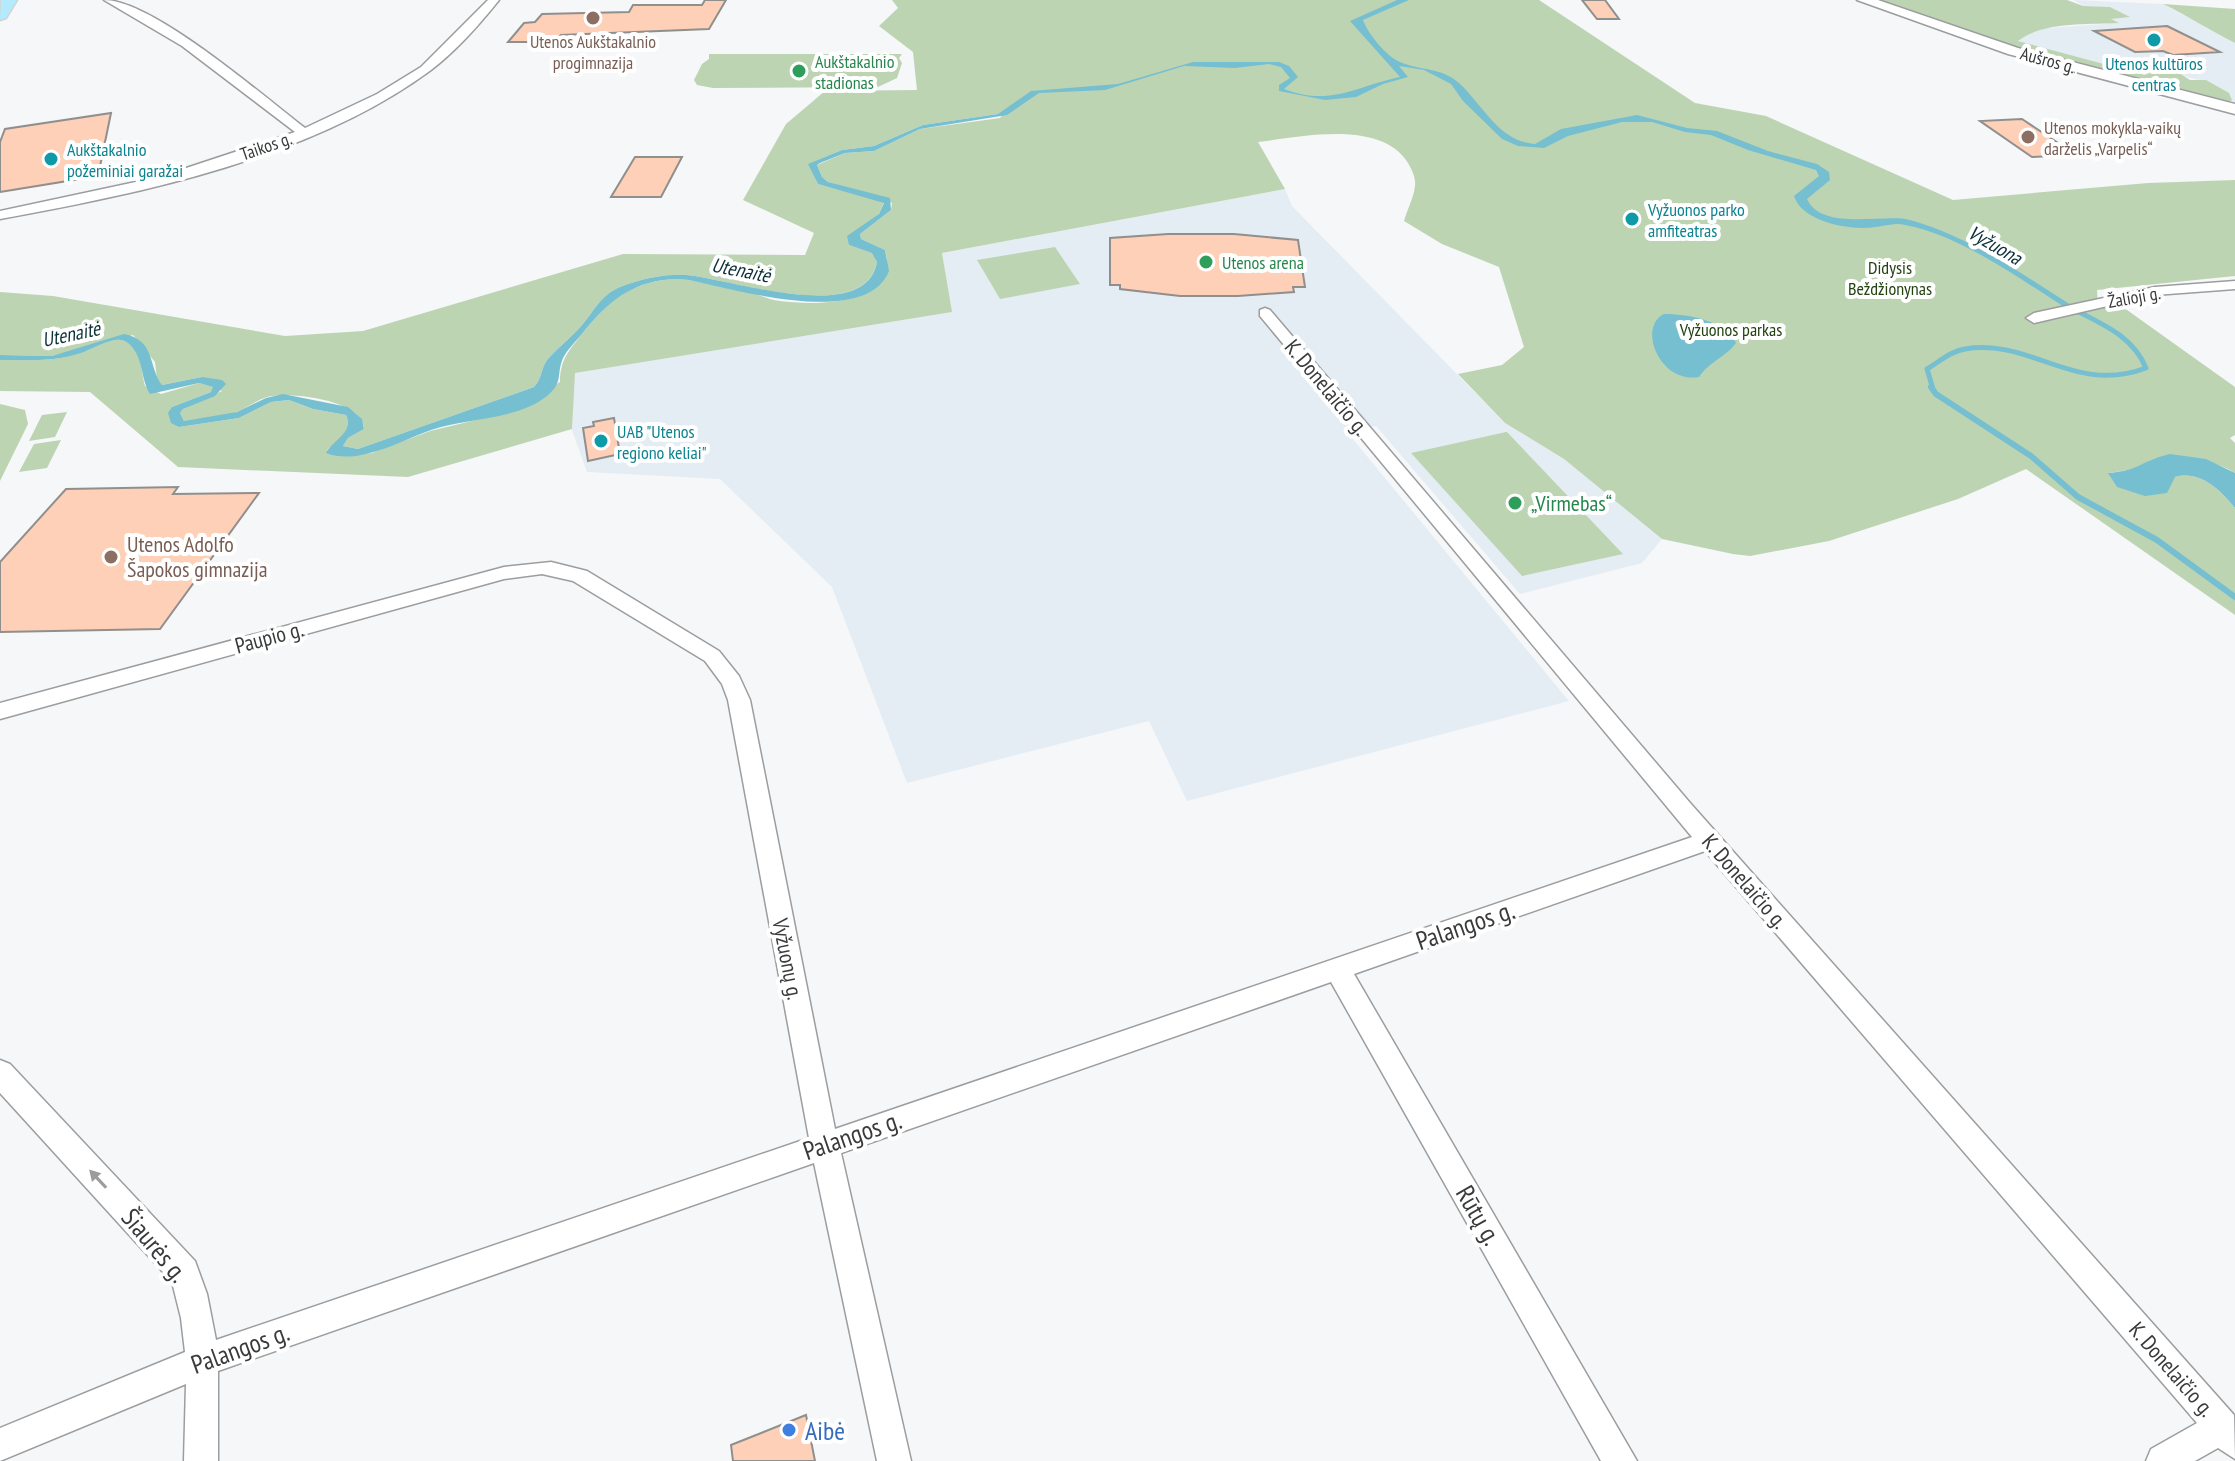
<svg xmlns="http://www.w3.org/2000/svg" width="2235" height="1461" font-family="'PT Sans Narrow',sans-serif">
	<style>
		.built { fill: #e5edf4 }
		.green { fill: #bdd4b3 }
		.water { fill: #75bfd0 }
		.lines { fill: none; stroke-linecap: round; stroke-linejoin: round }
		.stream-far1 { stroke: #75bfd0; stroke-width: 5 }
		.stream { stroke: #75bfd0; stroke-width: 6 }
		.building { fill: #fed0b7; stroke: #918f8e; stroke-width: 2 }
		.street-casing { stroke: #9b9d9f; stroke-width: 3 }
		.secondary-casing { stroke: #9b9d9f; stroke-width: 3 }
		.primary-casing { stroke: #d3d4d4; stroke-width: 3 }
		.street { fill: #fff; fill-rule: evenodd }
		.secondary { fill: #fff; fill-rule: evenodd }
		.primary { fill: #b3eafd; fill-rule: evenodd }
		.oneway { fill: #9c9c9d }
		.education-dot { fill: #8d6e63; stroke: #fff; stroke-width: 3 }
		.culture-dot { fill: #0f9aa8; stroke: #fff; stroke-width: 3 }
		.leisure-dot { fill: #2e9e5b; stroke: #fff; stroke-width: 3 }
		.shop-dot { fill: #3f7fe0; stroke: #fff; stroke-width: 3 }
		.labels { text-anchor: middle; dominant-baseline: central; stroke-width: 8; stroke-linejoin: round; paint-order: stroke }
		.far-education-label { font-size: 18px; fill: #785e54; stroke: #fff }
		.far-street-label { font-size: 18px; fill: #393a3b; stroke: #fff }
		.far-leisure-label { font-size: 18px; fill: #27864d; stroke: #fff; text-anchor: start }
		.far-culture-label { font-size: 18px; fill: #0d838f; stroke: #fff; text-anchor: start }
		.far-park-label { font-size: 18px; fill: #224210; stroke: #fff }
		.far-water-label { font-size: 20px; font-style: italic; fill: #0b3038; stroke: #fff }
		.street-label { font-size: 22px; fill: #393a3b; stroke: #fff }
		.leisure-label { font-size: 22px; fill: #27864d; stroke: #fff; text-anchor: start }
		.education-label { font-size: 22px; fill: #785e54; stroke: #fff; text-anchor: start }
		.near-street-label { font-size: 26px; fill: #393a3b; stroke: #fff }
		.near-shop-label { font-size: 26px; fill: #366cbe; stroke: #fff; text-anchor: start }
	</style>
	<rect width="100%" height="100%" fill="#f5f7f9"/>
	<!-- built -->
	<g class="built">
		<path d="M2074,0l89,4 72,39v64l-10,-3 -21,-23 -26,-6h-33l-128,-34 13,-9 18,-4 69,-5 -7,-4 18,-2 -18,-10 -27,-1z"/>
		<path d="M1285,189l7,17 213,217 59,36 98,80 -20,24 -122,31 -144,-168 -29,6 222,269 -382,100 -38,-80 -242,62 -75,-196 -112,-108 -133,-7 -15,-42 2,-57 377,-61 -9,-59z"/>
	</g>
	<!-- green -->
	<g class="green">
		<path d="M892,0h647l156,103 71,13 187,84 195,-17 87,-3v96l-138,14 1,17 22,-2 115,82v48l-5,3 5,5v30c-45,-27 -80,-5 -127,0l67,4c26,-7 45,13 60,31v107l-209,-146 -68,30 -129,42 -79,15 -17,-2 -71,-15 -98,-80 -59,-36 -47,-49 44,-9 22,-18 -25,-80 -57,-23 -38,-23c3,-11 10,-24 11,-35 1,-8 -3,-16 -7,-23 -27,-44 -108,-26 -150,-21l27,47 -343,64 10,59 -377,61 -3,56 -164,48 -230,-10 -88,-75 -90,-1v-31c27,0 54,2 80,-7 13,-4 33,-19 47,-11 15,10 14,29 18,44l16,8 38,-11 15,4 -3,5 -39,15 7,20 60,-9 32,-16 18,-2 24,9 33,6c7,16 -7,24 -19,35l15,6 30,-3 58,-22 79,-19 51,-30c0,-22 9,-32 23,-49 27,-36 59,-58 106,-53 20,4 42,6 61,12 10,3 19,8 30,9 37,5 121,4 105,-51l-24,-11 -1,-5 31,-24 1,-7 -64,-21 -6,-5 -5,-12 28,-12 29,-2 46,-22 80,-11 7,-9 -9,5 -75,11 -49,21 -32,4 -33,14 9,20 66,18 -5,12 -30,31 24,8 4,9c-12,65 -149,16 -191,13 -22,-1 -45,4 -66,12 -18,8 -23,19 -34,33 -11,15 -27,26 -39,40 -6,8 -5,19 -13,27l-176,62 -15,-3 5,-8 16,-9c1,-29 -76,-38 -97,-32 -10,3 -19,10 -28,14 -16,7 -38,11 -55,10l-4,-8 3,-4 39,-18 -20,-14 -40,8 -5,-6 -2,-17 -22,-27 -81,21 -52,-1v-63l53,4 232,40 78,-5 260,-77 182,1 9,-22 -71,-33 43,-76 39,-33 92,-1 -4,-38 -34,-26 19,-18z"/>
		<path d="M1868,0h199l16,6 27,1 20,10 -19,2 8,4c-32,2 -75,-2 -101,18l127,34 10,-8 24,6 11,7h16l23,13 3,7 -7,4 -222,-59z"/>
		<path d="M2163,4l72,5v34c-26,-13 -47,-27 -72,-39z"/>
		<path d="M709,54h193l-3,4 3,5 -5,15 -19,9 -165,1 -16,-3 -3,-5 8,-16 7,-5z"/>
		<path d="M1055,247l25,37 -80,15 -23,-39z"/>
		<path d="M0,404l25,6 3,14 -28,57z"/>
		<path d="M67,412l-12,25 -26,4 13,-26z"/>
		<path d="M1506,432h1l116,122 -101,22 -111,-123z"/>
		<path d="M61,440l-14,28 -28,4 15,-28z"/>
	</g>
	<!-- water -->
	<g class="water">
		<path d="M1397,0h12l-46,20c5,14 24,37 37,42 21,9 41,5 59,21 25,23 39,58 76,61l26,-15 76,-14 50,13 30,3 51,20 49,13 12,8 1,8 -23,19c15,33 78,14 103,21 64,18 117,58 172,92l-8,1c-49,-30 -112,-78 -169,-88 -11,-3 -19,1 -30,2 -24,4 -73,-5 -81,-31l25,-20 -3,-6 -68,-20 -37,-15 -26,-3 -33,-10h-30l-54,14 -24,12 -26,-2 -16,-7 -39,-38 -12,-17 -27,-14 -25,-4 9,11 -25,7 -27,13 -31,3 -46,-9v-6l11,-7 -9,-11 -12,-3 -34,4 -51,-2 -79,24 -66,3 -32,22 -87,14 -46,22 -29,2 -25,10 -3,2 5,12 6,5 62,16 1,12 -31,24 1,5 24,11 4,21c-23,58 -155,18 -200,9 -48,-5 -79,18 -107,54 -6,7 -15,16 -19,24 -7,16 1,24 -16,38 -30,24 -80,22 -116,34 -25,9 -48,22 -75,26 -10,1 -20,1 -30,-3 8,-14 28,-20 20,-38l-33,-6 -24,-9 -18,2 -32,16 -60,9 -8,-4 -3,-10 4,-6 39,-15 2,-5 -14,-4 -49,11c-10,-16 -6,-38 -22,-51 -13,-10 -34,6 -47,10 -26,9 -54,7 -81,7v-5l52,1 72,-22c32,6 24,33 38,51l40,-8 20,3 4,4 -11,12 -32,13 -3,4 4,8 53,-9 29,-14 17,-4 65,13 14,12 2,10 -16,9 -5,8 15,3 176,-62c8,-8 7,-19 13,-27 12,-14 28,-25 39,-40 11,-14 16,-25 34,-33 21,-8 44,-13 66,-12 42,3 180,52 191,-13l-5,-9 -23,-8 -2,-9 32,-22 5,-11 -66,-19 -10,-20 34,-14 32,-4 49,-21 75,-11 33,-23 87,-7 75,-22h86l10,4 9,11 -14,12c47,18 72,-3 116,-12l-50,-56z"/>
		<path d="M1664,314c22,0 62,6 72,29 -10,14 -26,18 -37,34 -39,7 -62,-50 -35,-63z"/>
		<path d="M2170,454l36,5 29,14v35c-15,-18 -34,-38 -60,-31l-8,16 -22,3 -28,-9 -9,-14c31,-2 35,-13 62,-19z"/>
	</g>
	<g class="lines">
		<!-- stream-far1 -->
		<path class="stream-far1" d="M1933,389l-6,-20c12,-7 24,-18 38,-20 67,-11 109,46 181,19 -13,-32 -44,-44 -73,-59"/>
		<!-- stream -->
		<path class="stream" d="M1931,387l5,7 95,62 47,41 79,43 78,57"/>
	</g>
	<!-- building -->
	<g class="building">
		<path d="M705,0h21l-17,29 -148,6 -6,7h-47l16,-19 11,-1 7,-8 87,-2 4,-7h69z"/>
		<path d="M1582,0h23l14,19h-22z"/>
		<path d="M2167,26l53,26 -47,3 -10,-4 -28,1 -41,-21z"/>
		<path d="M111,113l-13,63 -98,16v-50l5,-13z"/>
		<path d="M2022,119l54,36 -44,2 -52,-36z"/>
		<path d="M635,157h47l-21,40h-50z"/>
		<path d="M1168,234h66l64,6 7,47h-12l1,5 -56,4h-58l-60,-7v-4h-10v-47z"/>
		<path d="M614,418l6,36 -32,7 -5,-33 11,-2 -1,-4z"/>
		<path d="M178,487l-5,7 86,-1 -99,136 -160,3v-70l66,-73z"/>
		<path d="M806,1415l9,46h-82l-2,-16z"/>
	</g>
	<g class="lines">
		<!-- street casing -->
		<g class="street-casing">
			<g id="street">
				<path d="M104,0c49,0 159,96 201,128l72,-34 44,-27 67,-67h11c-20,25 -43,51 -68,70 -119,88 -288,123 -431,149v-8l159,-34 136,-45 -113,-86z"/>
				<path d="M2235,281v8l-80,6 -121,28 -8,-5 8,-5 121,-26z"/>
				<path d="M1265,308l5,2 421,494 543,611 1,44 -17,-11 -23,13h-49l5,-12 46,-26 -492,-572 -351,123 283,487h-36l-270,-479 -490,171 70,308h-34l-63,-298 -596,208v90h-34l2,-77 -186,77v-33l185,-76 -4,-34 -9,-36 -172,-189v-33l10,4 185,197 12,33 9,46 593,-202 -81,-438 -6,-16 -17,-23 -132,-80 -31,-7 -38,5 -504,140v-16l504,-136 47,-5 36,9 132,80 20,25 11,24 85,429 857,-292 -432,-521v-6z"/>
			</g>
		</g>
		<!-- secondary casing -->
		<g class="secondary-casing">
			<path id="secondary" d="M1857,0h21l140,48 217,56v10l-227,-60z"/>
		</g>
		<!-- primary casing -->
		<g class="primary-casing">
			<path id="primary" d="M1,0h16l-11,18 -6,2z"/>
		</g>
		<!-- street -->
		<use href="#street" class="street"/>
		<!-- secondary -->
		<use href="#secondary" class="secondary"/>
		<!-- primary -->
		<use href="#primary" class="primary"/>
	</g>
	<!-- one-way arrows -->
	<defs><path id="oneway-solid" d="M-6-.8H1V-3.2L6.5 0L1 3.2V.8H-6Z" transform="scale(2)"/></defs>
	<use class="oneway" href="#oneway-solid" transform="translate(98 1179) rotate(-133)"/>
	<!-- markers -->
	<g class="education-dot">
		<circle cx="593" cy="18" r="8"/>
		<circle cx="2028" cy="137" r="8"/>
		<circle cx="111" cy="557" r="8"/>
	</g>
	<g class="culture-dot">
		<circle cx="2154" cy="40" r="8"/>
		<circle cx="51" cy="159" r="8"/>
		<circle cx="1632" cy="219" r="8"/>
		<circle cx="601" cy="441" r="8"/>
	</g>
	<g class="leisure-dot">
		<circle cx="799" cy="71" r="8"/>
		<circle cx="1206" cy="262" r="8"/>
		<circle cx="1515" cy="503" r="8"/>
	</g>
	<circle class="shop-dot" cx="789" cy="1430" r="8"/>
	<g class="labels">
		<!-- far-education labels -->
		<g class="far-education-label">
			<text x="593" y="41">Utenos Aukštakalnio<tspan x="593" dy="21">progimnazija</tspan></text>
			<text x="2044" y="127" text-anchor="start">Utenos mokykla-vaikų<tspan x="2044" dy="21">darželis „Varpelis“</tspan></text>
		</g>
		<!-- far-street labels -->
		<g class="far-street-label">
			<text transform="translate(2048 60) rotate(15)">Aušros g.</text>
			<text transform="translate(266 146) rotate(-19)">Taikos g.</text>
			<text transform="translate(2134 297) rotate(-10)">Žalioji g.</text>
		</g>
		<!-- far-leisure labels -->
		<g class="far-leisure-label">
			<text x="815" y="61">Aukštakalnio<tspan x="815" dy="21">stadionas</tspan></text>
			<text x="1222" y="262">Utenos arena</text>
		</g>
		<!-- far-culture labels -->
		<g class="far-culture-label">
			<text x="2154" y="63" text-anchor="middle">Utenos kultūros<tspan x="2154" dy="21">centras</tspan></text>
			<text x="67" y="149">Aukštakalnio<tspan x="67" dy="21">požeminiai garažai</tspan></text>
			<text x="1648" y="209">Vyžuonos parko<tspan x="1648" dy="21">amfiteatras</tspan></text>
			<text x="617" y="431">UAB "Utenos<tspan x="617" dy="21">regiono keliai"</tspan></text>
		</g>
		<!-- far-park labels -->
		<g class="far-park-label">
			<text x="1890" y="267">Didysis<tspan x="1890" dy="21">Beždžionynas</tspan></text>
			<text x="1731" y="329">Vyžuonos parkas</text>
		</g>
		<!-- far-water labels -->
		<g class="far-water-label">
			<text transform="translate(1995 245) rotate(30)">Vyžuona</text>
			<text transform="translate(741 270) rotate(11)">Utenaitė</text>
			<text transform="translate(71 334) rotate(-12)">Utenaitė</text>
		</g>
		<!-- street labels -->
		<g class="street-label">
			<text transform="translate(1327 387) rotate(50)">K. Donelaičio g.</text>
			<text transform="translate(269 637) rotate(-15)">Paupio g.</text>
			<text transform="translate(1745 881) rotate(49)">K. Donelaičio g.</text>
			<text transform="translate(788 959) rotate(79)">Vyžuonų g.</text>
			<text transform="translate(2172 1369) rotate(49)">K. Donelaičio g.</text>
		</g>
		<!-- leisure labels -->
		<g class="leisure-label">
			<text x="1531" y="503">„Virmebas“</text>
		</g>
		<!-- education labels -->
		<g class="education-label">
			<text x="127" y="544">Utenos Adolfo<tspan x="127" dy="25">Šapokos gimnazija</tspan></text>
		</g>
		<!-- near-street labels -->
		<g class="near-street-label">
			<text transform="translate(1465 925) rotate(-19)">Palangos g.</text>
			<text transform="translate(852 1135) rotate(-19)">Palangos g.</text>
			<text transform="translate(1479 1215) rotate(60)">Rūtų g.</text>
			<text transform="translate(155 1245) rotate(50)">Šiaurės g.</text>
			<text transform="translate(240 1348) rotate(-20)">Palangos g.</text>
		</g>
		<!-- near-shop labels -->
		<g class="near-shop-label">
			<text x="805" y="1430">Aibė</text>
		</g>
	</g>
</svg>
